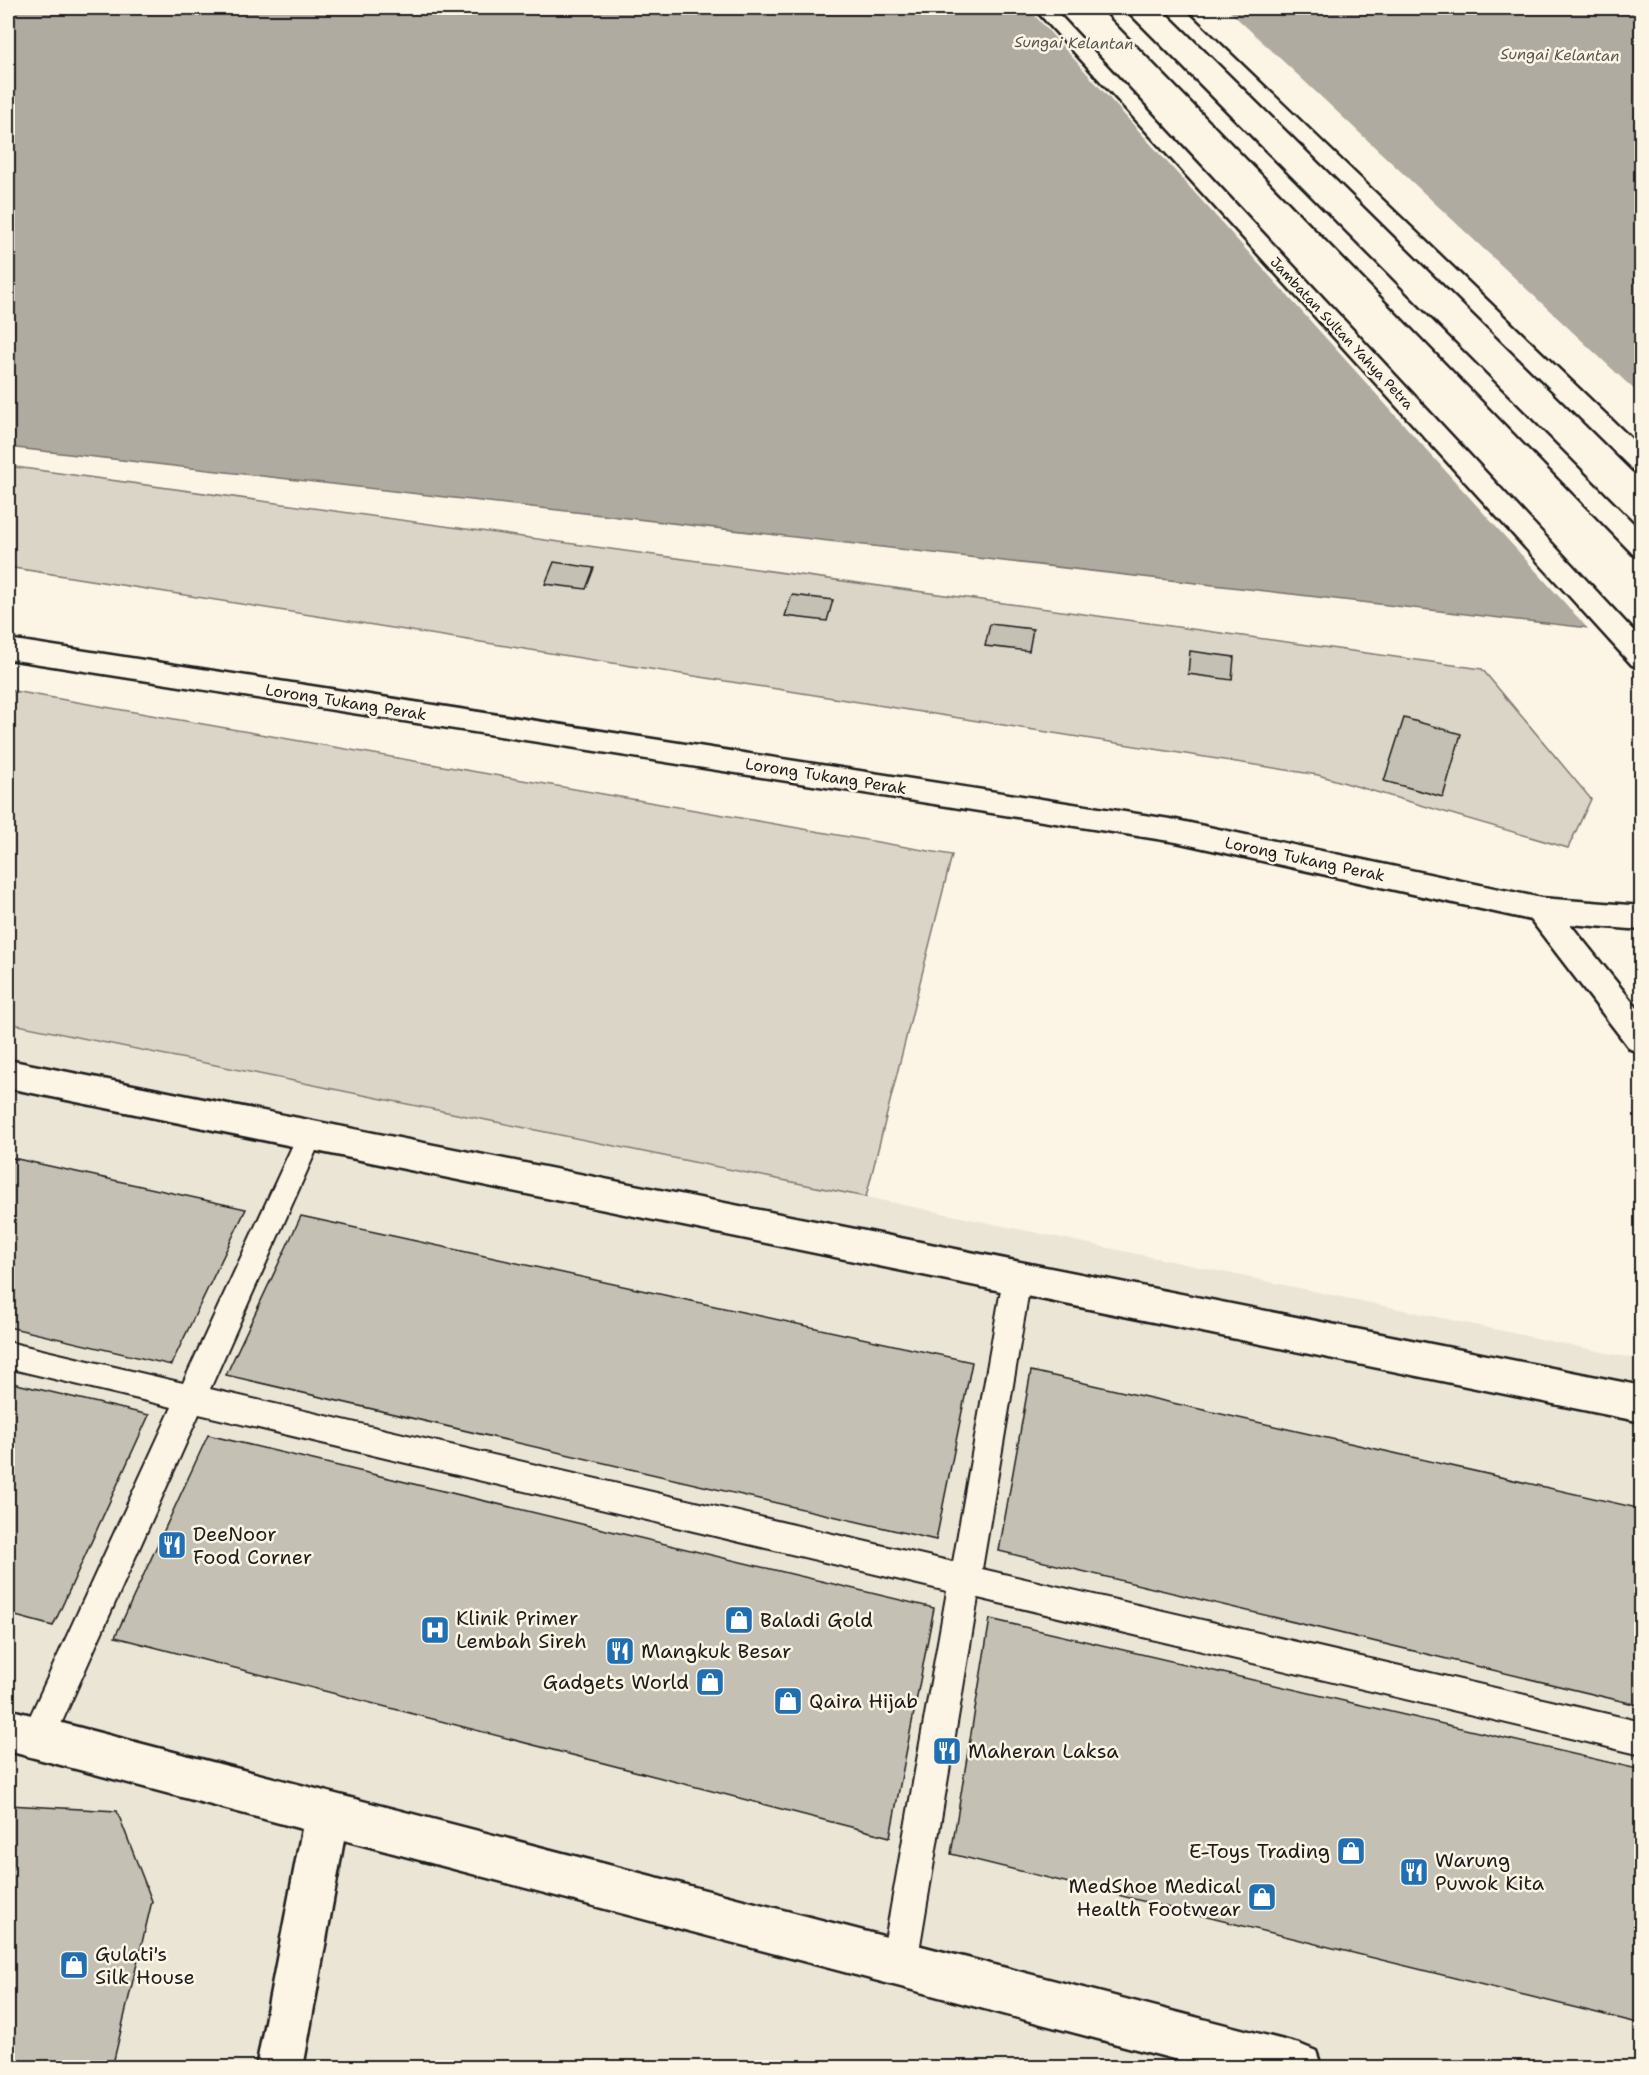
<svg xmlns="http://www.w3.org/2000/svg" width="1649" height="2075" font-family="'Shantell Sans',sans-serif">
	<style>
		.built { fill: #ebe5d6 }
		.green { fill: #dbd5c8; stroke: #7c7872; stroke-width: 1.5 }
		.water { fill: #b0aba1; stroke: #75726c; stroke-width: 1.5 }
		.pier { fill: #fcf5e5 }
		.building { fill: #c4c0b3; stroke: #1c1c1c; stroke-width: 1.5 }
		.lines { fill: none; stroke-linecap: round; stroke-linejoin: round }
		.lane-casing { stroke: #1c1c1c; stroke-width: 4 }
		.street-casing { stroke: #1c1c1c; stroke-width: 5 }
		.secondary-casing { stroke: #1c1c1c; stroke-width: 5 }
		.highway-casing { stroke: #1c1c1c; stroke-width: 5 }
		.lane { fill: #fcf5e5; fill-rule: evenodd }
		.street { fill: #fcf5e5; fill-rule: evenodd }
		.secondary { fill: #fcf5e5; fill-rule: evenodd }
		.highway { fill: #fcf5e5; fill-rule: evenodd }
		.labels { text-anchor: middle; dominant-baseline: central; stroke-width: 5; stroke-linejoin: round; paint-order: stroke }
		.far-street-label { font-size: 14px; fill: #1c1c1c; stroke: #fcf5e5 }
		.far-water-label { font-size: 15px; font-style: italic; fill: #575551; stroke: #fcf5e5 }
		.street-label { font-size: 16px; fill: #1c1c1c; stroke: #fcf5e5 }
		.near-poi-label { font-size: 20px; fill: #1c1c1c; stroke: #fcf5e5; text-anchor: start }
	</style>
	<rect width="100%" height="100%" fill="#fcf5e5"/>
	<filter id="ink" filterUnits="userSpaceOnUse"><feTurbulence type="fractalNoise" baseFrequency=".0167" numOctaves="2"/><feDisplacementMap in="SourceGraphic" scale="12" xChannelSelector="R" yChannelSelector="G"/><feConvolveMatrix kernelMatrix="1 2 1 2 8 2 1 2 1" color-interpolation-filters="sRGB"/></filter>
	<g filter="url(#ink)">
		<!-- built -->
		<path class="built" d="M8,1023l858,174 775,163v707h-1633z"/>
		<!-- green -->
		<g class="green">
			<path d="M8,466l1474,203 109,130 -23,49 -250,-73 -1310,-208z"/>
			<path d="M8,690l944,165 -86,342 -858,-174z"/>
		</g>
		<!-- water -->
		<path class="water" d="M8,8h1633v626l-1633,-187z"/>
		<!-- pier -->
		<path class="pier" d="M1028,8h198l415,388 1,241 -52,-6z"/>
		<!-- building -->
		<g class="building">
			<path d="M554,562l40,6 -8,21 -41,-5z"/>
			<path d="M792,595l41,5 -6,21 -42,-5z"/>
			<path d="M990,624l43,5 -4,22 -44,-5z"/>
			<path d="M1190,651l44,6 -2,23 -44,-6z"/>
			<path d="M1404,718l57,16 -18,63 -59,-16z"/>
			<path d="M8,1157l238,52 -75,156 -163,-38z"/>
			<path d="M301,1216l671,146 -36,178 -710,-165z"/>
			<path d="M1031,1371l611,138v197l-643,-155z"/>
			<path d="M8,1382l141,33 -96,211 -45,-12z"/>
			<path d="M208,1435l726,173 -44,229 -775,-200z"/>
			<path d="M990,1619l652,151v254l-691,-170z"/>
			<path d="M8,1805l109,6 35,90 -40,167h-104z"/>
		</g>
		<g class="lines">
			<!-- lane casing -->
			<g class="lane-casing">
				<path id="lane" d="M310,1124l9,3 4,8 -113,254 743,173 50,-284 4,-9 10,-4 10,4 4,9 -49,291 660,153v33l-664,-157 -61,365 -6,12 -12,6 -12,-6 -6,-12 66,-372 -748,-177 -149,335 -12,4 -12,-4 -4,-12 4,-12 146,-318 -164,-39v-26l175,41 118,-256z"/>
			</g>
			<!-- street casing -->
			<g class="street-casing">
				<g id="street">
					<path d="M8,639l1168,181 365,78 101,8v24l-72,-6 72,90v38l-12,-3 -99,-129 -355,-78 -1168,-183z"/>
					<path d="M8,1060l1634,326v36l-1634,-334z"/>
					<path d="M8,1709l1291,335 17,7 6,17h-114l-864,-228 -41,228h-47l46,-239 -294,-78z"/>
				</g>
			</g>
			<!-- secondary casing -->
			<g class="secondary-casing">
				<path id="secondary" d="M1102,8h19l521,524v24l-9,-2z"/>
			</g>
			<!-- highway casing -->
			<g class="highway-casing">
				<g id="highway">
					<path d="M1034,8h19l589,632v27l-10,-2z"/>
					<path d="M1164,8h19l459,441v23l-9,-2z"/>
				</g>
			</g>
			<!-- lane -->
			<use href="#lane" class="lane"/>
			<!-- street -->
			<use href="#street" class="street"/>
			<!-- secondary -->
			<use href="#secondary" class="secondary"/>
			<!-- highway -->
			<use href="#highway" class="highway"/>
		</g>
	</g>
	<!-- icons -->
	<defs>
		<g id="restaurant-square" transform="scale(1.5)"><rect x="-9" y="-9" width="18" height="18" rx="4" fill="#1f6fb2" stroke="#fcf5e5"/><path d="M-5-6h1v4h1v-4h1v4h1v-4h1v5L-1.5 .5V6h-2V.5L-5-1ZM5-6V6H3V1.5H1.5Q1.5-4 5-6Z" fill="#fff"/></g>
		<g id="shop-square" transform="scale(1.5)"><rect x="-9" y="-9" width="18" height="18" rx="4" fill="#1f6fb2" stroke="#fcf5e5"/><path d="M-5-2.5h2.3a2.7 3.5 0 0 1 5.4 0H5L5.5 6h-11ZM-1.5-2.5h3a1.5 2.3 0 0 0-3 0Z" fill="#fff"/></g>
		<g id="hospital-square" transform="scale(1.5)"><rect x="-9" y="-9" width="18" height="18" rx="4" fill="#1f6fb2" stroke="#fcf5e5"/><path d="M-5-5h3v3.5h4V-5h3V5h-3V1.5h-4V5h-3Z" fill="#fff"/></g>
	</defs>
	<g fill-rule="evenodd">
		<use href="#restaurant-square" x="172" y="1545"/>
		<use href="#shop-square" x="739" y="1620"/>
		<use href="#hospital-square" x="435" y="1630"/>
		<use href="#restaurant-square" x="620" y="1651"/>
		<use href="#shop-square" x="710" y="1682"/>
		<use href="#shop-square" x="788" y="1701"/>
		<use href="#restaurant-square" x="947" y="1751"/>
		<use href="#shop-square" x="1351" y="1851"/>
		<use href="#restaurant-square" x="1414" y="1872"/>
		<use href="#shop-square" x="1262" y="1897"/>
		<use href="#shop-square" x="74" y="1965"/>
	</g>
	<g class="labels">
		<!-- far-street labels -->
		<g class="far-street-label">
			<text transform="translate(1342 333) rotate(47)">Jambatan Sultan Yahya Petra</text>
		</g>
		<!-- far-water labels -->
		<g class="far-water-label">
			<text transform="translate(1074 43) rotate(1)">Sungai Kelantan</text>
			<text transform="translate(1560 55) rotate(1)">Sungai Kelantan</text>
		</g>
		<!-- street labels -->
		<g class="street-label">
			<text transform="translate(346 702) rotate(9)">Lorong Tukang Perak</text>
			<text transform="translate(826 776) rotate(9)">Lorong Tukang Perak</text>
			<text transform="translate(1305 859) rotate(12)">Lorong Tukang Perak</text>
		</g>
		<!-- near-poi labels -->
		<g class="near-poi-label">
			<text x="193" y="1534">DeeNoor<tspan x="193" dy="23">Food Corner</tspan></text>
			<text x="456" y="1618">Klinik Primer<tspan x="456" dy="23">Lembah Sireh</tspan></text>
			<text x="760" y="1620">Baladi Gold</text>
			<text x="641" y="1651">Mangkuk Besar</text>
			<text x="689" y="1682" text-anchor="end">Gadgets World</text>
			<text x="809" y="1701">Qaira Hijab</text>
			<text x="968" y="1751">Maheran Laksa</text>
			<text x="1330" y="1851" text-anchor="end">E-Toys Trading</text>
			<text x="1435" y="1860">Warung<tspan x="1435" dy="23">Puwok Kita</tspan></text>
			<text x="1241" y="1886" text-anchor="end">MedShoe Medical<tspan x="1241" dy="23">Health Footwear</tspan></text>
			<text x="95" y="1954">Gulati's<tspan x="95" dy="23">Silk House</tspan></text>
		</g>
	</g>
	<!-- margin -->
	<rect width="1649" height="2075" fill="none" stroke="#fcf5e5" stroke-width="30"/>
	<rect x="15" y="15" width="1619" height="2045" fill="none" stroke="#1c1c1c" stroke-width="2" filter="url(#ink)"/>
</svg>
